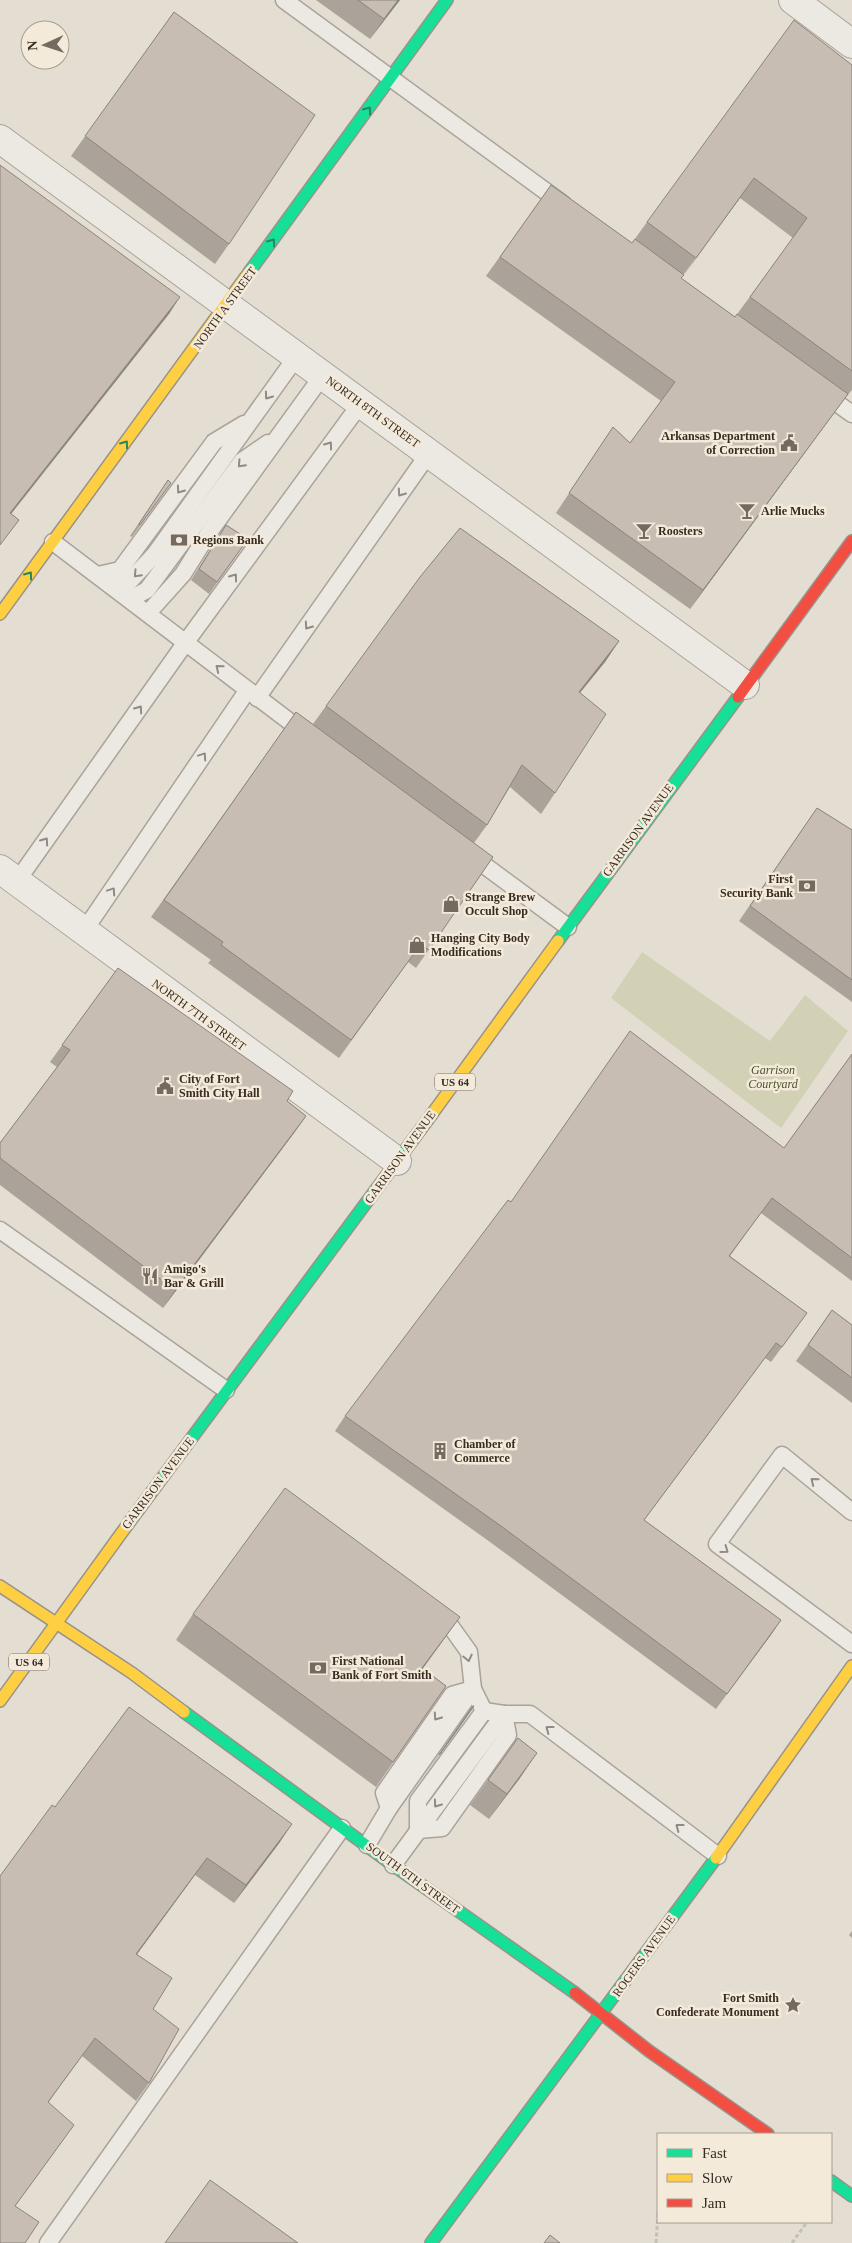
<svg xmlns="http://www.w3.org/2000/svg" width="852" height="2243" font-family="Georgia,serif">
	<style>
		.green { fill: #d2d1b6 }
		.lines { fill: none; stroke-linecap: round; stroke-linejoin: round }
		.lane-casing { stroke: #a9a39a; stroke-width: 19 }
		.street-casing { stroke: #a9a39a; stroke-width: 30 }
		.fast-casing { stroke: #99928a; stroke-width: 14 }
		.slow-casing { stroke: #99928a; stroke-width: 14 }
		.jam-casing { stroke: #99928a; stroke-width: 14 }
		.path { stroke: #c5c0b9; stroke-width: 3; stroke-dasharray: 4 2.5; stroke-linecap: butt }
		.lane { stroke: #ece9e3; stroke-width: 16 }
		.street { stroke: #ece9e3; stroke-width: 28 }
		.fast { stroke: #16e098; stroke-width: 11 }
		.slow { stroke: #ffcf43; stroke-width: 11 }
		.jam { stroke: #f24e42; stroke-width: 11 }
		.wall { fill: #aba39a; fill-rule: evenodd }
		.shaded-wall { fill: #8b847d }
		.building { fill: #c7bdb3; stroke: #8b847d }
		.oneway { stroke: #27865e }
		.oneway2 { stroke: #928a83 }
		.labels { text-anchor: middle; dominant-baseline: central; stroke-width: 5; stroke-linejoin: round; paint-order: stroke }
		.shield { fill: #f3eada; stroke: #70655a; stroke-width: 1 }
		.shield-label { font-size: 11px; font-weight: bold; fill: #382c23 }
		.street-label { font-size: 12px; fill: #382c23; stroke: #f3eada }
		.poi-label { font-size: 12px; font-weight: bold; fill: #382c23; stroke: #f3eada; text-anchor: start }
		.park-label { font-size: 12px; font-style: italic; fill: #4a522c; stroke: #f3eada }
	</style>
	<rect width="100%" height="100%" fill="#e3ddd2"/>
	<!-- green -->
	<path class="green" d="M642,952l128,89 35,-46 43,36 -67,97 -170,-130z"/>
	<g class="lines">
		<!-- lane casing -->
		<g class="lane-casing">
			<g id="lane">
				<path d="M284,0l279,204"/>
				<path d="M823,393l29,21"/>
				<path d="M53,542l253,192"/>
				<path d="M98,575l22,-5 94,-128 30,-18"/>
				<path d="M115,588l13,-5 27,-29 142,-198"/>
				<path d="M130,599l17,-9 95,-129 26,-18"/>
				<path d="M148,613l35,-39 27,-43 113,-156"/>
				<path d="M257,698l172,-245"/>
				<path d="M469,854l99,73"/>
				<path d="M17,881l169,-239 175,-239"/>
				<path d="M84,931l163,-240"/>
				<path d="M0,1230l226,160"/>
				<path d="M852,1512l-70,-57 -65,89 135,100"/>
				<path d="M484,1711l20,3 4,21 -66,93 -24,2v-29z"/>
				<path d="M389,1808l-5,-15 68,-98 21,-6 11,22"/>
				<path d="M367,1845l22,-37 84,-119 -4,-37 -25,-35"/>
				<path d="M393,1865l111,-151h26l188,142"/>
				<path d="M48,2243l294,-415"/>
			</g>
		</g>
		<!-- street casing -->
		<g class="street-casing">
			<g id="street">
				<path d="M793,0l59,44"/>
				<path d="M0,139l745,546"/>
				<path d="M0,869l397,292"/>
			</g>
		</g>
		<!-- fast casing -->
		<g class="fast-casing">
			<g id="fast">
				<path d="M250,271l197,-271"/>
				<path d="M558,941l180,-244"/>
				<path d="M128,1524l304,-410"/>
				<path d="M184,1712l209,153 182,128"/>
				<path d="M831,2181l21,15"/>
				<path d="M431,2243l285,-385"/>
			</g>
		</g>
		<!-- slow casing -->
		<g class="slow-casing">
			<g id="slow">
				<path d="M0,614l250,-343"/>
				<path d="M432,1114l126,-173"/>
				<path d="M0,1586l132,87 52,39"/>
				<path d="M0,1701l128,-177"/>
				<path d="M716,1858l136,-192"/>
			</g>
		</g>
		<!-- jam casing -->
		<g class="jam-casing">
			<g id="jam">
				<path d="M738,697l114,-156"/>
				<path d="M575,1993l74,58 119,83"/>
			</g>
		</g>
		<!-- path -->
		<g class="path">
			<path d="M656,2243l2,-31"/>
			<path d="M792,2243l15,-21"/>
		</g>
		<!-- lane -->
		<use href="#lane" class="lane"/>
		<!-- street -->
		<use href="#street" class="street"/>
		<!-- fast -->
		<use href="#fast" class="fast"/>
		<!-- slow -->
		<use href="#slow" class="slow"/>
		<!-- jam -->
		<use href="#jam" class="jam"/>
	</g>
	<!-- wall -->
	<g class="wall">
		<path d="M316,0h84l-30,39z"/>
		<path d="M174,12l55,232 -14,20 -144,-108z"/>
		<path d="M852,65v325l-6,7 -156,212 -134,-96 57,-86 17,16 31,-42 -175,-125 65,-91 81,58 15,-21zM740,198l53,40 -58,79 -54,-39z"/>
		<path d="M168,480l3,3 -39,54 -2,-1z"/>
		<path d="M226,525l22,14 -39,55 -18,-14z"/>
		<path d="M619,641l-14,21 -25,31 -25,100 -14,21 -31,-27 -23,38 -13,18 19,14 -77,111 -8,-6 -69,96 -131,-95 3,-3 -60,-43 145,-205 17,12 13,-18z"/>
		<path d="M817,808l35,22v172l-113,-81z"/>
		<path d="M118,968l169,133 19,15 -12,17 -131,175 -163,-123v-42l57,-76 -7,-5z"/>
		<path d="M852,1054v227l-91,-68 -31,43 77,57 -36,49 -6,-4 -121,162 137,100 -65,89 -226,-167 -155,-111 10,-15 439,-268z"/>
		<path d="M832,1310l20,15v78l-56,-42z"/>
		<path d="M193,1614l249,28 -19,26 23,18 -70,101 -200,-147z"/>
		<path d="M518,1738l2,40 -31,41 -19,-14z"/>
		<path d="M55,1807l225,35 -46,61 -39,-28 -58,79 16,55 -4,74 -13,18 -54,-45 -34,47 13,40 -46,63 -15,37z"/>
		<path d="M852,1931v7l-3,-3z"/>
	</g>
	<!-- shaded-wall -->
	<g class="shaded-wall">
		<path d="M398,0h2l-30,39 14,-20z"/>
		<path d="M754,178l-14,20 -58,80 14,-20z"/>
		<path d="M180,297l-11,17 -169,214 10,-15z"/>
		<path d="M848,394l-14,19 -144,196 13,-19z"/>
		<path d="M619,641l-14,21 -41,50 15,-20z"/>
		<path d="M306,1116l-12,17 -131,175 12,-18z"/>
		<path d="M776,1343l-11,15 -132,177 11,-15z"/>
		<path d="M460,1617l-18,25 -37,51 17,-25z"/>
		<path d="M781,1620l-10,15 -55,74 11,-15z"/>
		<path d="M474,1706l-17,25 -36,49 18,-25z"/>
		<path d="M537,1753l-17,25 -31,41 18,-25z"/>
		<path d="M292,1824l-12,18 -46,61 12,-18z"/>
		<path d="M207,1858l-12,17 -71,97 12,-18z"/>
	</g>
	<!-- building -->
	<g class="building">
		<path d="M358,0h40l-14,19z"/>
		<path d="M174,12l141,103 -86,129 -144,-108z"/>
		<path d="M794,20l58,45v306l-102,-74 57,-79 -53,-40 -58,80 -49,-36z"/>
		<path d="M0,165l180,132 -170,216 9,7 -19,25z"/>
		<path d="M551,185l81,58 3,-4 49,36 -3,3 54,39 2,-3 111,80 -145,196 -134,-97 44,-66 17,16 45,-61 -175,-125z"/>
		<path d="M168,480l3,3 -31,42 -1,-1z"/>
		<path d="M226,525l22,14 -31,43 -18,-13z"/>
		<path d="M460,528l159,113 -40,51 27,22 -51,79 -33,-28 -35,60 -161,-119 94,-129z"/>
		<path d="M296,712l197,145 -64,93 -8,-6 -70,96 -130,-95 2,-3 -59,-42z"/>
		<path d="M817,808l35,22v150l-102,-74z"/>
		<path d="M118,968l175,123 -6,10 19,15 -131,174 -175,-132v-15l70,-93 -8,-5z"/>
		<path d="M630,1031l154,117 68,-94v204l-80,-60 -43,58 78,57 -25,34 -6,-4 -132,177 137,100 -54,74 -226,-168 -156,-110 163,-216 3,2z"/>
		<path d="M832,1310l20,15v53l-44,-33z"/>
		<path d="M285,1488l175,129 -38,51 24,18 -53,76 -200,-148z"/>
		<path d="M473,1706h1l-35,49z"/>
		<path d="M129,1707l163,117 -46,61 -39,-27 -71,96 36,24 -19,31 26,20 -30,54 -54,-45 -47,64 26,23 -59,81 24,16 -14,21h-25v-367l52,-71 3,2z"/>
		<path d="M518,1738l19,15 -30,41 -19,-14z"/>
		<path d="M210,2180l88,63h-133z"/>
		<path d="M550,2235l10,8h-16z"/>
	</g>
	<!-- one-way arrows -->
	<defs><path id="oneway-chevron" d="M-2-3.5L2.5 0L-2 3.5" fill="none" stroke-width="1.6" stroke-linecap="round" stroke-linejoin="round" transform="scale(1.25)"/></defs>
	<g class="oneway">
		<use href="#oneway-chevron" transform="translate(368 110) rotate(-54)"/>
		<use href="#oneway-chevron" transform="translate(272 242) rotate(-54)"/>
		<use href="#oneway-chevron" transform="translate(125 444) rotate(-54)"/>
		<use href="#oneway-chevron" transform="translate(29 575) rotate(-54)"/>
	</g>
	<g class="oneway2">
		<use href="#oneway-chevron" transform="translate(268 396) rotate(126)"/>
		<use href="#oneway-chevron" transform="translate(329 445) rotate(-54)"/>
		<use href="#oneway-chevron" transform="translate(241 464) rotate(133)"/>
		<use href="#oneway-chevron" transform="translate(180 490) rotate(126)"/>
		<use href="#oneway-chevron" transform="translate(401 493) rotate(125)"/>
		<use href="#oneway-chevron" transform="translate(137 574) rotate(133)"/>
		<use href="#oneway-chevron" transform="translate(234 577) rotate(-54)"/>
		<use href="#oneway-chevron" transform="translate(308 626) rotate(125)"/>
		<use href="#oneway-chevron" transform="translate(219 668) rotate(-141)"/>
		<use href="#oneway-chevron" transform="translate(139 709) rotate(-55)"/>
		<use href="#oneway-chevron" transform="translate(203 756) rotate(-56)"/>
		<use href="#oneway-chevron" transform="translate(45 841) rotate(-55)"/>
		<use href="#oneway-chevron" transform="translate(112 891) rotate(-56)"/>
		<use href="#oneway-chevron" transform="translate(814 1481) rotate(-141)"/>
		<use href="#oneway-chevron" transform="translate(725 1550) rotate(36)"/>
		<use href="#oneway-chevron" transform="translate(468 1658) rotate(77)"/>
		<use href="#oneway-chevron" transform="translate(437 1717) rotate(125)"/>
		<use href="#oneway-chevron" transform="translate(549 1729) rotate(-143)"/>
		<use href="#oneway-chevron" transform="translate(437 1804) rotate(126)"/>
		<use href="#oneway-chevron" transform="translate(679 1827) rotate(-143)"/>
	</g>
	<!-- icons -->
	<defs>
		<g id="civic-bare" transform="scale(1.35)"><path d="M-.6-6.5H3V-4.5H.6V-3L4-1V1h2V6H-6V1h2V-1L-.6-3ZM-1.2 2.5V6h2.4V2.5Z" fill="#746a60" stroke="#f3eada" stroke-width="2.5" paint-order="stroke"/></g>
		<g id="bar-bare" transform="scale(1.35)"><path d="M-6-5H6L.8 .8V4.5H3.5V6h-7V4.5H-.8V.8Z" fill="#746a60" stroke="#f3eada" stroke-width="2.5" paint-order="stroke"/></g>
		<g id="bank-bare" transform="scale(1.35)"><path d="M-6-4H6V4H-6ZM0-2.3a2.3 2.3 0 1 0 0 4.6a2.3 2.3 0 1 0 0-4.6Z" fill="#746a60" stroke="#f3eada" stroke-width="2.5" paint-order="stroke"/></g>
		<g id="shop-bare" transform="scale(1.35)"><path d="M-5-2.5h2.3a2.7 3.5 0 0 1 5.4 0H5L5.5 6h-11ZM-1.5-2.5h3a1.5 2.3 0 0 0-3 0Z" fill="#746a60" stroke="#f3eada" stroke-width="2.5" paint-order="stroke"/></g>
		<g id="restaurant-bare" transform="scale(1.35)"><path d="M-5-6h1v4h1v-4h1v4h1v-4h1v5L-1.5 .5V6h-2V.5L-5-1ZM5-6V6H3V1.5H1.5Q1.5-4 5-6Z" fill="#746a60" stroke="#f3eada" stroke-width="2.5" paint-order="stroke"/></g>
		<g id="building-bare" transform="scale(1.35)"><path d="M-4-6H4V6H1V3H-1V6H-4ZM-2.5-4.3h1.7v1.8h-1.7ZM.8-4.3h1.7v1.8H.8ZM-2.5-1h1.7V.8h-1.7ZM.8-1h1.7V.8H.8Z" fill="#746a60" stroke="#f3eada" stroke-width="2.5" paint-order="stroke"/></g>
		<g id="sight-bare" transform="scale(1.35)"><path d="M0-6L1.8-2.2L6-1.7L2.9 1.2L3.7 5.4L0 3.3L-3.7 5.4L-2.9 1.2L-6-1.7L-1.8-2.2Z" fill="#746a60" stroke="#f3eada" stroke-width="2.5" paint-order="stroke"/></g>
	</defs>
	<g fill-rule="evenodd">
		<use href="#civic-bare" x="789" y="443"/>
		<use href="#bar-bare" x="747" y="511"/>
		<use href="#bar-bare" x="644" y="531"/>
		<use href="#bank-bare" x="179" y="540"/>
		<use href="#bank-bare" x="807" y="886"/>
		<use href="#shop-bare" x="451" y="904"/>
		<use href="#shop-bare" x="417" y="945"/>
		<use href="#civic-bare" x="165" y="1086"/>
		<use href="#restaurant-bare" x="150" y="1276"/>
		<use href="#building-bare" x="440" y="1451"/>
		<use href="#bank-bare" x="318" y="1668"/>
		<use href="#sight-bare" x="793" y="2005"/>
	</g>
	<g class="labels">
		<!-- shield labels -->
		<g class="shield">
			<rect x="435" y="1073.5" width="40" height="17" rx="4"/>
			<rect x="9" y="1653.5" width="40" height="17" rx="4"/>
		</g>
		<g class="shield-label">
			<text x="455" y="1082">US 64</text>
			<text x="29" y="1662">US 64</text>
		</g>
		<!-- street labels -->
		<g class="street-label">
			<text transform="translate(225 308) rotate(-54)">NORTH A STREET</text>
			<text transform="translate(373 412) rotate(36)">NORTH 8TH STREET</text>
			<text transform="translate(638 830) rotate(-54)">GARRISON AVENUE</text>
			<text transform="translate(199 1015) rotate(36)">NORTH 7TH STREET</text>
			<text transform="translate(400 1157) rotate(-54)">GARRISON AVENUE</text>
			<text transform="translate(158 1483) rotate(-53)">GARRISON AVENUE</text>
			<text transform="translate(413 1878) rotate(36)">SOUTH 6TH STREET</text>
			<text transform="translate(644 1956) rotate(-54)">ROGERS AVENUE</text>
		</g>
		<!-- poi labels -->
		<g class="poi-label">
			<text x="775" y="436" text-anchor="end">Arkansas Department<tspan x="775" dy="14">of Correction</tspan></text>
			<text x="761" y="511">Arlie Mucks</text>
			<text x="658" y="531">Roosters</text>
			<text x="193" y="540">Regions Bank</text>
			<text x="793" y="879" text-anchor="end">First<tspan x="793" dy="14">Security Bank</tspan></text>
			<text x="465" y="897">Strange Brew<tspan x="465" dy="14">Occult Shop</tspan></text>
			<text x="431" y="938">Hanging City Body<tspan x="431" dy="14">Modifications</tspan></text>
			<text x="179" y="1079">City of Fort<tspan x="179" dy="14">Smith City Hall</tspan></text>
			<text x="164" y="1269">Amigo's<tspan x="164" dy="14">Bar &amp; Grill</tspan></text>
			<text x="454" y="1444">Chamber of<tspan x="454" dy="14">Commerce</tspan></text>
			<text x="332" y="1661">First National<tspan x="332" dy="14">Bank of Fort Smith</tspan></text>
			<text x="779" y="1998" text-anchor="end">Fort Smith<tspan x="779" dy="14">Confederate Monument</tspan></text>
		</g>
		<!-- park labels -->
		<g class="park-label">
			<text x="773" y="1070">Garrison<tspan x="773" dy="14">Courtyard</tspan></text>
		</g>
	</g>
	<!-- legend -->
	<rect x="657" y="2133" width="175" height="90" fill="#f3eada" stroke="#a89e91"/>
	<rect x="667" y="2149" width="25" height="8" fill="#16e098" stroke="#a89e91"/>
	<text x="702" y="2158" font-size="15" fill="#382c23">Fast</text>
	<rect x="667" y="2174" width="25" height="8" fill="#ffcf43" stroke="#a89e91"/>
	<text x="702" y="2183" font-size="15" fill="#382c23">Slow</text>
	<rect x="667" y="2199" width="25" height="8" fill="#f24e42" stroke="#a89e91"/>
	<text x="702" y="2208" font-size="15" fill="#382c23">Jam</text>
	<!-- north arrow -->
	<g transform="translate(45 45) rotate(267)"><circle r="24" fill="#f3eada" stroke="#a89e91"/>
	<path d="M0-4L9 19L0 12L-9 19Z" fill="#746a60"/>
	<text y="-8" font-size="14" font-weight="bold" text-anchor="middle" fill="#382c23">N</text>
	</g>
</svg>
